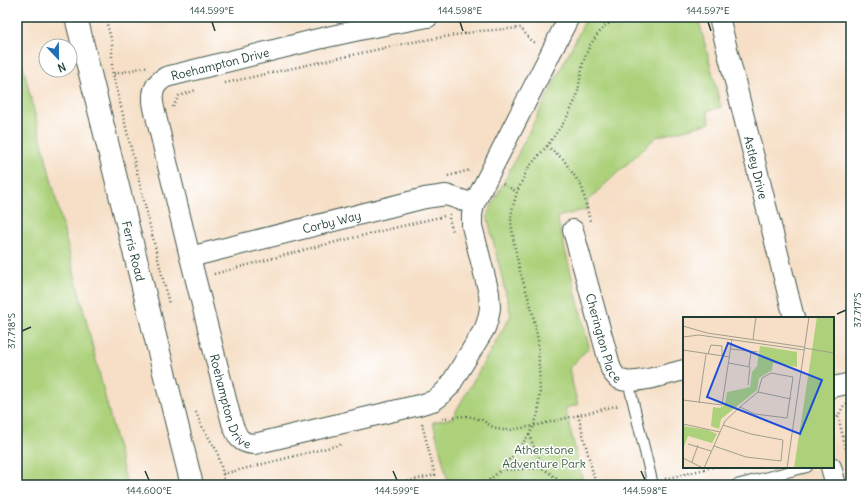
<svg xmlns="http://www.w3.org/2000/svg" width="868" height="502" font-family="Delius,sans-serif">
	<style>
		.green { fill: #acd17a; stroke: #668757 }
		.lines { fill: none; stroke-linecap: round; stroke-linejoin: round }
		.service-casing { stroke: #3f554a; stroke-width: 12 }
		.minor-casing { stroke: #3f554a; stroke-width: 22 }
		.tertiary-casing { stroke: #3f554a; stroke-width: 24 }
		.path { stroke: #3f554a; stroke-width: 2.5; stroke-dasharray: 1 3; stroke-linecap: butt }
		.service { stroke: #fff; stroke-width: 10 }
		.minor { stroke: #fff; stroke-width: 20 }
		.tertiary { stroke: #fff; stroke-width: 22 }
		.ticks { fill: none; stroke: #1f3d34; stroke-width: 1.5 }
		.labels { text-anchor: middle; dominant-baseline: central; stroke-width: 3; stroke-linejoin: round; paint-order: stroke }
		.street-label { font-size: 12px; fill: #1f3d34; stroke: #fff }
		.park-label { font-size: 12px; fill: #426246; stroke: #fff }
		.inset-road { fill: none; stroke: #a09e8c; stroke-width: 1 }
		.view { fill: #1d4ed8; fill-opacity: 0.15; stroke: #1d4ed8; stroke-width: 2 }
		.inset-edge { fill: none; stroke: #1f3d34; stroke-width: 2 }
		.neatline { fill: none; stroke: #1f3d34; stroke-width: 1.5 }
		.ticks-label { font-size: 10px; text-anchor: middle; fill: #1f3d34 }
	</style>
	<rect width="100%" height="100%" fill="#fff"/>
	<filter id="ink" filterUnits="userSpaceOnUse"><feTurbulence type="fractalNoise" baseFrequency=".025" numOctaves="2"/><feDisplacementMap in="SourceGraphic" scale="8" xChannelSelector="R" yChannelSelector="G"/><feConvolveMatrix kernelMatrix="1 2 1 2 8 2 1 2 1" color-interpolation-filters="sRGB"/></filter>
	<filter id="wash" filterUnits="userSpaceOnUse"><feTurbulence type="fractalNoise" baseFrequency=".012" numOctaves="4" result="noise"/><feDisplacementMap in="SourceGraphic" scale="16" xChannelSelector="R" yChannelSelector="G"/><feGaussianBlur stdDeviation="0.9" result="paint"/><feColorMatrix in="noise" values="0 0 0 0 0 0 0 0 0 0 0 0 0 0 0 0 0 1.4 0 .05"/><feComposite in="paint" operator="in"/></filter>
	<g filter="url(#wash)">
		<rect width="100%" height="100%" fill="#f6dfc6"/>
		<!-- green -->
		<g class="green">
			<path d="M587,17h111l23,90 -14,4 3,12 -54,14 -69,64 1,8 -31,8 32,130 -20,22 9,36 -13,3 19,77h-146l10,-3 -15,-60 19,-4 59,-103 -24,-100z"/>
			<path d="M17,42l110,443h-110z"/>
		</g>
	</g>
	<g filter="url(#ink)">
		<g class="lines">
			<!-- service casing -->
			<g class="service-casing">
				<g id="service">
					<path d="M628,381l25,104"/>
					<path d="M736,485l71,-18"/>
				</g>
			</g>
			<!-- minor casing -->
			<g class="minor-casing">
				<g id="minor">
					<path id="s1" d="M428,17l-64,12 -46,10 -152,38c-13,7 -15,17 -12,31l36,149 42,166c5,13 7,20 22,21l165,-39 14,-4 7,-5 9,-9 36,-59 3,-9 2,-11 -1,-15 -17,-67v-11l2,-11 95,-187"/>
					<path id="s2" d="M719,17l75,301"/>
					<path id="s3" d="M573,230l38,139c2,4 6,10 11,11 11,5 49,-7 62,-10"/>
					<path id="s4" d="M190,257l235,-59 21,-3 28,9"/>
					<path d="M833,387l18,-4"/>
					<path d="M831,467l5,18"/>
				</g>
			</g>
			<!-- tertiary casing -->
			<g class="tertiary-casing">
				<g id="tertiary">
					<path id="s5" d="M76,17l116,468"/>
				</g>
			</g>
			<!-- path -->
			<g class="path">
				<path d="M105,17l7,25v28l57,234"/>
				<path d="M688,17l5,2 7,-2"/>
				<path d="M114,74l35,-8"/>
				<path d="M225,83l182,-40 73,-12 41,-3 10,13 4,2"/>
				<path d="M173,107l6,-11 17,-6"/>
				<path d="M547,146l16,13 19,28 8,34"/>
				<path d="M448,176l22,-6"/>
				<path d="M503,184l14,8"/>
				<path d="M450,214l-1,5 4,14"/>
				<path d="M214,274l97,-26 133,-32"/>
				<path d="M847,404l-3,1 -6,11 10,42"/>
				<path d="M196,412l5,13 16,26 5,19 3,15"/>
				<path d="M578,415l18,70"/>
				<path d="M833,417l5,-1"/>
				<path d="M442,418l23,-2 7,1 10,3 9,6 10,4h9l24,-4 86,-21"/>
				<path d="M529,435l14,33 14,11 6,6"/>
				<path d="M502,470l41,-2"/>
				<path d="M223,474l120,-30"/>
				<path d="M665,479l48,-12"/>
				<path d="M392,485l43,-10 -13,-51h-1"/>
				<path d="M483,485l18,-15 28,-35 5,-9 4,-13 2,-23 -2,-50 -6,-30 -12,-39 -6,-28 -3,-21 1,-12 5,-18 11,-24 19,-22 18,-25 12,-24 6,-35 7,-17 8,-11 7,-8 16,-9"/>
			</g>
			<!-- service -->
			<use href="#service" class="service"/>
			<!-- minor -->
			<use href="#minor" class="minor"/>
			<!-- tertiary -->
			<use href="#tertiary" class="tertiary"/>
		</g>
	</g>
	<!-- ticks -->
	<path class="ticks" d="M212,22l3,9M460,22l3,9M708,22l3,9M837,314l9,-4M22,331l9,-4M145,471l4,9M393,471l4,9M641,471l4,9"/>
	<g class="labels">
		<!-- street labels -->
		<g class="street-label">
			<text transform="translate(220 64) rotate(-14)">Roehampton Drive</text>
			<text stroke="none"><textPath href="#s2" startOffset="155">Astley Drive</textPath></text>
			<text stroke="none"><textPath href="#s4" startOffset="146">Corby Way</textPath></text>
			<text stroke="none"><textPath href="#s5" startOffset="241">Ferris Road</textPath></text>
			<text stroke="none"><textPath href="#s3" startOffset="112">Cherington Place</textPath></text>
			<text stroke="none"><textPath href="#s1" startOffset="609">Roehampton Drive</textPath></text>
		</g>
		<!-- park labels -->
		<g class="park-label">
			<text x="544" y="449">Atherstone<tspan x="544" dy="14">Adventure Park</tspan></text>
		</g>
	</g>
	<!-- overview -->
	<g transform="translate(683 317)">
		<rect width="151" height="151" fill="#f6dfc6"/>
		<path d="M134,0h17v151h-40zM77,29l37,6v15l-24,-4 -1,7 -13,8 -2,12 -36,29 -2,10 -8,-3 2,-19 7,1 5,-4 2,-12 23,-5 2,-15 5,-6zM0,109l25,4 9,4 -5,9 -24,-7 -5,13z" fill="#acd17a"/>
		<path class="inset-road" d="M0,9l24,7 97,14M0,20l16,-2 105,15M70,22l3,-22M121,31l30,5M48,32l27,3M0,33l47,7M25,37l3,-9 11,1v10M46,46l21,4 -2,18M66,49l2,-14M75,75l33,7M0,83l39,5 10,-66M16,86l7,-49M0,107l37,8M5,127l23,7M31,129l32,11 35,4 2,-21 -32,-6 -28,-9M0,141l20,10M9,145l6,-17M21,151l21,-47 15,-14 18,-15 4,-14 9,-5 22,4 -6,41 -32,-4 -15,-7M104,151l22,-151"/>
		<path class="view" d="M45,26l94,37 -22,54 -93,-37z"/>
		<rect width="151" height="151" class="inset-edge"/>
	</g>
	<!-- margin -->
	<rect width="868" height="502" fill="none" stroke="#fff" stroke-width="44"/>
	<!-- north arrow -->
	<g transform="translate(58 58) rotate(158)"><circle r="19" fill="#ffffff" stroke="#a5b1ae"/>
	<path d="M0-3L7 15L0 10L-7 15Z" fill="#1f6fb2"/>
	<text y="-6" font-size="11" font-weight="bold" text-anchor="middle" fill="#1f3d34">N</text>
	</g>
	<rect x="22" y="22" width="824" height="458" class="neatline"/>
	<g class="ticks-label">
		<text x="212" y="14">144.599°E</text>
		<text x="460" y="14">144.598°E</text>
		<text x="708" y="14">144.597°E</text>
		<text transform="translate(857 310) rotate(-90)" y="4">37.717°S</text>
		<text transform="translate(11 331) rotate(-90)" y="4">37.718°S</text>
		<text x="149" y="494">144.600°E</text>
		<text x="397" y="494">144.599°E</text>
		<text x="645" y="494">144.598°E</text>
	</g>
</svg>
